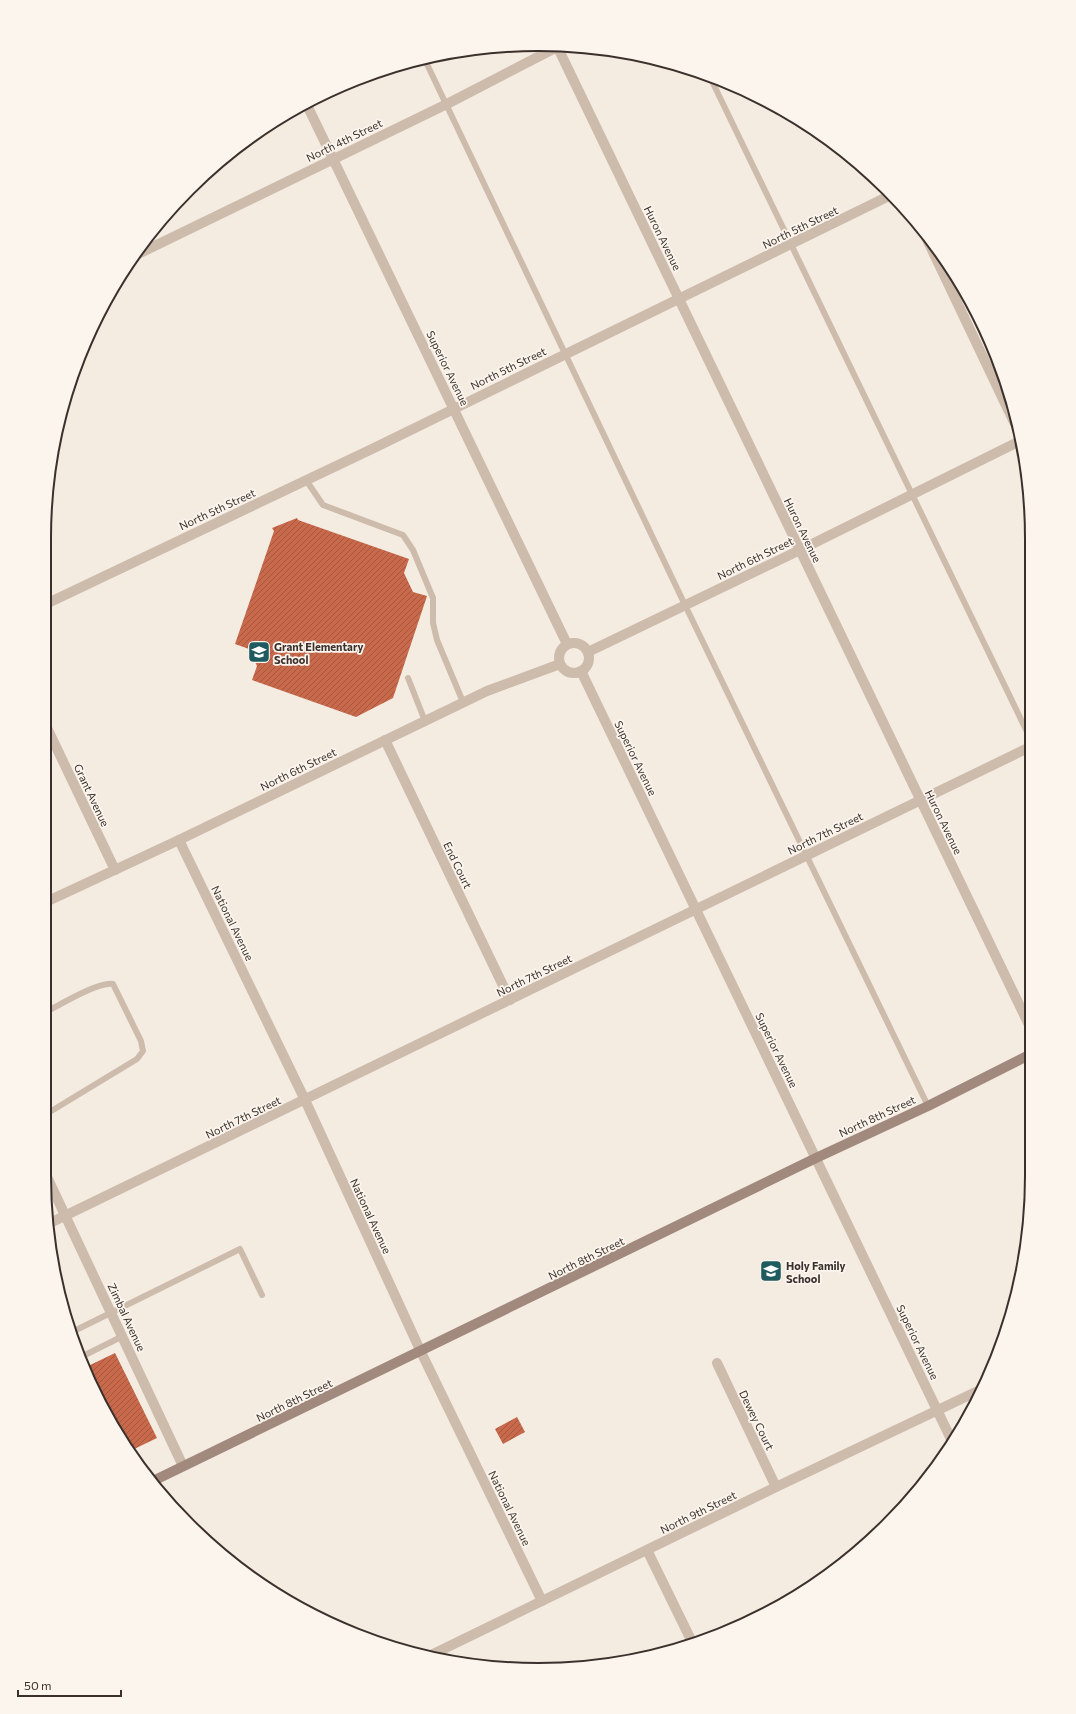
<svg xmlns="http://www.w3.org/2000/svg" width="1076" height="1714" font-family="Commissioner,sans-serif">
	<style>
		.building { fill: url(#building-hatch) }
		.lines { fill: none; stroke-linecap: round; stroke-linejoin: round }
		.service { stroke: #cdbbac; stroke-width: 6 }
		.minor { stroke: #cdbbac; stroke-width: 10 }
		.tertiary { stroke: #cdbbac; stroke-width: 10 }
		.secondary { stroke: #a18a7d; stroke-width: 10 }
		.labels { text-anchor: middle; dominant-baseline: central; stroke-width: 3.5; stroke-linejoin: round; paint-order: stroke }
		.street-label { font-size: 11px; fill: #3b302b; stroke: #fbf5ee }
		.poi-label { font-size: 11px; font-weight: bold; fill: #3b302b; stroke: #fbf5ee; text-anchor: start }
		.rim { fill: none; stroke: #3b302b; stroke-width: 2 }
	</style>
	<defs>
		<pattern id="building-hatch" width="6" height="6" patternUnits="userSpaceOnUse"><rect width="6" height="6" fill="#c8694b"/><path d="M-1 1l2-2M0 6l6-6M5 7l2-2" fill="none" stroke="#a4573f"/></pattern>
	</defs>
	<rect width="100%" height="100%" fill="#f4ebe1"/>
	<!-- building -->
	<g class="building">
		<path d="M297,518l1,2 111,39 -5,14 9,19 14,4 -34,102 -37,19 -104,-37 5,-14 -8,-17 -14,-5 39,-113 -2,-3z"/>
		<path d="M115,1353l42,85 -29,14 -42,-85z"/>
		<path d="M517,1417l8,15 -22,12 -8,-15z"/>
	</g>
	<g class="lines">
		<!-- service -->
		<g class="service">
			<path d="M425,60l260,545 243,501"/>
			<path d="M710,77l320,661"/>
			<path d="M306,480l17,25 80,30 10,15 20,48v25l4,17 26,62"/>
			<path d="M408,678l17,43"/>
			<path d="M48,1011c15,-8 50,-29 65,-27l28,57 2,10 -6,8 -89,54"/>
			<path d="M70,1333l170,-84 22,46"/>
			<path d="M81,1357l42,-21"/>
		</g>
		<!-- minor -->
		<g class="minor">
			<path d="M557,46l472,979"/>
			<path d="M136,255l311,-151 114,-59"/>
			<path d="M48,603l326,-155 517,-253"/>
			<path d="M588,652l212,-102 218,-108"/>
			<path d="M48,730l67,140"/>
			<path d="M385,740l125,260"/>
			<path d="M179,840l126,260 116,252 121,249"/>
			<path d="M48,901l131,-61 308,-149 73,-27"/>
			<path d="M48,1179l135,287"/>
			<path d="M48,1224l982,-477"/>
			<path d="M717,1363l59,124"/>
			<path d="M647,1550l46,94"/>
			<path d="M427,1657l349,-170 204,-97"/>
		</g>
		<!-- tertiary -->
		<g class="tertiary">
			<path d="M306,103l261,541"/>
			<path d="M923,231l91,191"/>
			<circle cx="574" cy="658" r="15"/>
			<path d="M581,671l370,768"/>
		</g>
		<!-- secondary -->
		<path class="secondary" d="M153,1481l663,-323 112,-52 101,-51"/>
	</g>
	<!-- icons -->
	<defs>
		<g id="school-square" transform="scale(1.15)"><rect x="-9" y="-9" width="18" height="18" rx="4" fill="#1f5a5e" stroke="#fbf5ee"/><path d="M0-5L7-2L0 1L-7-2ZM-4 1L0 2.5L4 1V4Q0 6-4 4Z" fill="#fff"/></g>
	</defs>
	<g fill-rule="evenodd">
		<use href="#school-square" x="259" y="652"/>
		<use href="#school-square" x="771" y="1271"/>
	</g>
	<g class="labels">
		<!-- street labels -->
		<g class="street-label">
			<text transform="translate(344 140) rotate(-26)">North 4th Street</text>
			<text transform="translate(800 227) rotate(-26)">North 5th Street</text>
			<text transform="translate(663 238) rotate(64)">Huron Avenue</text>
			<text transform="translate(448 368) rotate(64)">Superior Avenue</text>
			<text transform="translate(508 368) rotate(-26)">North 5th Street</text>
			<text transform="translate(217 509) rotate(-25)">North 5th Street</text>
			<text transform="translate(803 530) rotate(64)">Huron Avenue</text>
			<text transform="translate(755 558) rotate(-26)">North 6th Street</text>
			<text transform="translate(636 758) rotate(64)">Superior Avenue</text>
			<text transform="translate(298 769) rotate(-26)">North 6th Street</text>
			<text transform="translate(92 795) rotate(65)">Grant Avenue</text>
			<text transform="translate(944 822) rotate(64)">Huron Avenue</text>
			<text transform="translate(825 833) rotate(-26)">North 7th Street</text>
			<text transform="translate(458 865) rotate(64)">End Court</text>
			<text transform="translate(233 923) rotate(64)">National Avenue</text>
			<text transform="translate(534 975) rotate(-26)">North 7th Street</text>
			<text transform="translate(777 1050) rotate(64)">Superior Avenue</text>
			<text transform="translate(877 1116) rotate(-25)">North 8th Street</text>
			<text transform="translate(243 1117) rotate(-26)">North 7th Street</text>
			<text transform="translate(371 1216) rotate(65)">National Avenue</text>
			<text transform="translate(586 1258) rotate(-26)">North 8th Street</text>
			<text transform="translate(127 1317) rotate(65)">Zimbal Avenue</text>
			<text transform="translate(918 1342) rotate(64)">Superior Avenue</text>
			<text transform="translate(294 1400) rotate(-26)">North 8th Street</text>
			<text transform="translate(757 1420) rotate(64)">Dewey Court</text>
			<text transform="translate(510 1508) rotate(64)">National Avenue</text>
			<text transform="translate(698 1512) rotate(-26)">North 9th Street</text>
		</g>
		<!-- poi labels -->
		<g class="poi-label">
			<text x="274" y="646">Grant Elementary<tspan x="274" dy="13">School</tspan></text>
			<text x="786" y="1265">Holy Family<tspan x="786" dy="13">School</tspan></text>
		</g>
	</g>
	<!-- crop -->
	<path d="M0 0H1076V1714H0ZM538 51H538A487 487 0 0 1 1025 538V1176A487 487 0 0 1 538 1663H538A487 487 0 0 1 51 1176V538A487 487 0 0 1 538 51Z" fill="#fbf5ee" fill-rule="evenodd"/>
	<path class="rim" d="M538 51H538A487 487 0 0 1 1025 538V1176A487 487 0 0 1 538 1663H538A487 487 0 0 1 51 1176V538A487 487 0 0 1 538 51Z"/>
	<!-- scale -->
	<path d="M18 1690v6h103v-6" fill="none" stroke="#3b302b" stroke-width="2"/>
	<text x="24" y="1690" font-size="12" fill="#3b302b" stroke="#fbf5ee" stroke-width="3" paint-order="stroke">50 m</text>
</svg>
